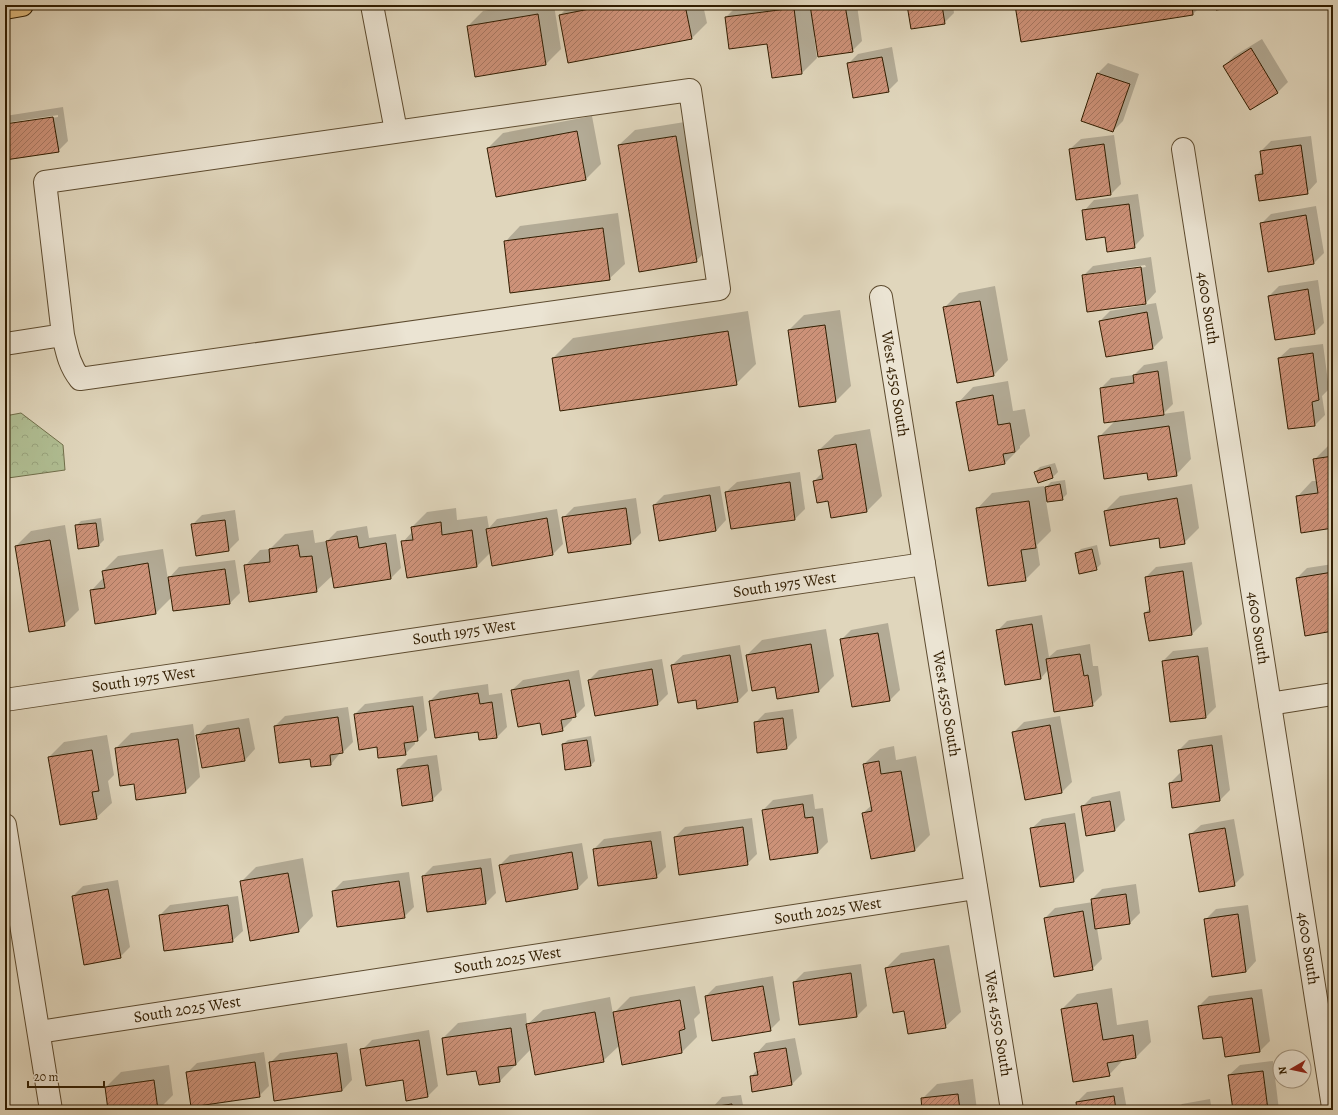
<svg xmlns="http://www.w3.org/2000/svg" width="1338" height="1115" font-family="Alegreya,serif">
	<style>
		.park { fill: url(#park-crowns); stroke: #706e4a }
		.shadow { fill: #0003; fill-rule: evenodd }
		.building { fill: url(#building-hatch); stroke: #311d00 }
		.lines { fill: none; stroke-linecap: round; stroke-linejoin: round }
		.minor-casing { stroke: #5d4b2f; stroke-width: 24 }
		.major-casing { stroke: #311d00; stroke-width: 24 }
		.minor { stroke: #ebe4d3; stroke-width: 22 }
		.major { stroke: #e0bb7e; stroke-width: 22 }
		.labels { text-anchor: middle; dominant-baseline: central; stroke-width: 4; stroke-linejoin: round; paint-order: stroke }
		.street-label { font-size: 16px; fill: #311d00; stroke: #ebe4d3 }
	</style>
	<defs>
		<pattern id="park-crowns" width="20" height="18" patternUnits="userSpaceOnUse"><rect width="20" height="18" fill="#b0be93"/><path d="M2 6a3 3 0 1 1 6 0M12 15a3 3 0 1 1 6 0" fill="none" stroke="#98a37d"/></pattern>
		<pattern id="building-hatch" width="6" height="6" patternUnits="userSpaceOnUse"><rect width="6" height="6" fill="#cd9279"/><path d="M-1 1l2-2M0 6l6-6M5 7l2-2" fill="none" stroke="#a77761"/></pattern>
	</defs>
	<rect width="100%" height="100%" fill="#e0d6bc"/>
	<filter id="stains"><feTurbulence type="fractalNoise" baseFrequency=".005" numOctaves="4"/><feColorMatrix values="0 0 0 0 .2 0 0 0 0 .09 0 0 0 0 .02 0 0 0 .5 -.17"/></filter>
	<radialGradient id="worn" r=".72"><stop offset=".6" stop-color="#630" stop-opacity="0"/><stop offset="1" stop-color="#630" stop-opacity=".3"/></radialGradient>
	<!-- park -->
	<path class="park" d="M21,413l42,32 2,25 -57,8 -3,-16v-46z"/>
	<!-- shadow -->
	<g class="shadow">
		<path d="M518,5h36l7,44 -15,15 -78,-38 15,-15z"/>
		<path d="M570,5h133l4,18 -15,15 -132,-23z"/>
		<path d="M738,5h119l5,36 -10,10 -38,-15 3,22 -15,15 -34,-30 -42,-26z"/>
		<path d="M908,5h45l1,8 -10,10z"/>
		<path d="M1016,5h186l-9,9 -171,27z"/>
		<path d="M1262,39l26,43 -10,10 -28,17 -26,-43 10,-10z"/>
		<path d="M892,47l6,34 -10,10 -40,-27 10,-10z"/>
		<path d="M1108,63l31,11 -16,47 -10,10 -31,-10 16,-48z"/>
		<path d="M63,107l5,34 -10,10 -53,8v-34l53,-8v-2l-53,8v-7z"/>
		<path d="M592,116l9,48 -15,15 -89,17 -9,-48 15,-15z"/>
		<path d="M691,121l20,125 -15,15 -77,-116 16,-15z"/>
		<path d="M1114,135l7,49 -10,10 -34,5 -7,-50 11,-10z"/>
		<path d="M1311,136l6,46 -10,11 -51,-17 7,-8 -2,-17 10,-10z"/>
		<path d="M1138,194l6,42 -10,11 -28,-11 -22,-25 10,-11z"/>
		<path d="M1316,206l8,47 -10,10 -45,8 -8,-47 10,-10z"/>
		<path d="M618,213l7,51 -16,15 -104,-37 15,-16z"/>
		<path d="M1151,257l5,35 -10,11 -63,-27 10,-10zM1145,265l1,2 -53,8v-2z"/>
		<path d="M1318,280l6,43 -10,10 -39,6 -6,-43 10,-10z"/>
		<path d="M995,286l13,74 -15,16 -49,-68 15,-15z"/>
		<path d="M1156,303l7,35 -10,10 -53,-27 10,-10z"/>
		<path d="M840,310l11,76 -15,15 -47,-71 15,-15z"/>
		<path d="M748,311l8,53 -20,20 -183,-26 20,-20z"/>
		<path d="M1323,344l6,45 -7,7 3,19 -10,10 -36,-67 11,-10z"/>
		<path d="M1167,361l6,43 -10,10 21,-3 7,48 -15,16 -28,-3 -49,-35 16,-16 -14,-33 10,-10 23,-3 10,-10z"/>
		<path d="M1008,381l5,30 12,-2 5,27 -10,10v2l-15,15 -35,7 -12,-67 15,-16z"/>
		<path d="M870,429l12,67 -15,15 -38,-11 -15,-19 9,-9 -4,-22 16,-15z"/>
		<path d="M1333,444v83l-36,-30 15,-16h5l-3,-21 15,-15z"/>
		<path d="M1055,463l3,9 -5,5 -15,5 -3,-10 5,-5z"/>
		<path d="M800,472l5,37 -10,10 -63,9 -6,-36 11,-10z"/>
		<path d="M1065,480l2,14 -5,5 -16,2 5,30 -14,14 3,20 -15,15 -48,-71 15,-16 52,-7 1,2 6,-6z"/>
		<path d="M1192,484l7,44 -15,15 -25,-6 -54,-26 15,-15z"/>
		<path d="M720,486l6,34 -10,11 -56,9 -6,-35 10,-10z"/>
		<path d="M636,498l5,35 -10,10 -62,9 -5,-35 10,-10z"/>
		<path d="M456,508l1,12 30,-4 2,12 8,-9 60,-10 6,35 -10,10 -62,-2 -14,14 -74,-24 10,-11 -1,-4 15,-15z"/>
		<path d="M235,510l4,30 -10,10 -37,-25 10,-10z"/>
		<path d="M101,518l3,22 -5,5 -23,-19 5,-5z"/>
		<path d="M65,525l14,85 -15,15 -48,-79 15,-15z"/>
		<path d="M367,526l2,12 27,-4 5,34 -10,10 -58,-3 -17,16 -71,-25 15,-16 10,-1 15,-15 28,-4 2,13 12,-2 10,-10z"/>
		<path d="M1097,545l4,19 -5,5 -20,-15 5,-5z"/>
		<path d="M163,549l5,30 11,-12 56,-7 5,33 -10,10 -58,-6 -16,16 -60,10 -5,-32 13,-14 -1,-6 15,-15z"/>
		<path d="M1192,562l10,62 -10,10 -47,-21 5,-5 -4,-31 10,-10z"/>
		<path d="M1333,564v66l-36,-52 10,-10z"/>
		<path d="M1042,615l7,42 8,-7 33,-6 3,22h5l4,29 -10,10 -44,-35 -7,8 -44,-47 10,-10z"/>
		<path d="M888,623l12,67 -10,10 -37,6 -12,-66 10,-10z"/>
		<path d="M826,629l8,47 -15,15 -72,-36 15,-15z"/>
		<path d="M740,645l8,46 -10,10 -40,7 -2,-9 -24,-34 11,-10z"/>
		<path d="M1208,647l8,60 -10,10 -43,-56 10,-10z"/>
		<path d="M662,659l6,35 -10,10 -69,-24 10,-10z"/>
		<path d="M579,670l6,36 -10,10 -3,1v3l-10,10 -21,-9 -29,-31 11,-10z"/>
		<path d="M488,684l1,11 13,-2 5,34 -10,10 -19,-6 -48,-30 10,-10z"/>
		<path d="M423,696l4,34 -10,10 -2,1v3l-10,10 -27,-8 -23,-32 10,-10z"/>
		<path d="M348,707l5,35 -10,10h-2l-10,12 -20,-6 -36,-32 10,-10z"/>
		<path d="M793,709l4,29 -10,10 -29,4 -3,-29 10,-10z"/>
		<path d="M1060,716l12,66 -10,10 -48,-60 10,-10z"/>
		<path d="M249,718l6,31 -10,11 -48,-24 10,-11z"/>
		<path d="M193,724l7,53 -15,15 -51,-9 -18,-35 15,-15z"/>
		<path d="M107,735l7,40 -6,6 4,22 -16,15 -47,-61 15,-15z"/>
		<path d="M1222,735l8,55 -10,10 -50,-17 10,-10h2l-3,-23 10,-10z"/>
		<path d="M591,736l4,25 -5,5 -27,-22 5,-4z"/>
		<path d="M894,746l2,14 20,-4 14,79 -15,15 -43,8 -9,-45 9,-8 -8,-41 16,-15z"/>
		<path d="M437,755l5,35 -10,10 -34,-31 10,-10z"/>
		<path d="M1120,791l5,29 -10,10 -33,-23 10,-10z"/>
		<path d="M813,794l2,15 8,-1 5,34 -10,10 -47,7 -8,-49 10,-10z"/>
		<path d="M1075,813l9,58 -10,10 -43,-52 11,-10z"/>
		<path d="M752,818l5,36 -10,10 -72,-27 10,-10z"/>
		<path d="M1234,819l10,56 -10,10 -44,-50 11,-10z"/>
		<path d="M661,831l5,36 -10,10 -62,-28 10,-10z"/>
		<path d="M582,843l6,35 -10,10 -78,-23 10,-10z"/>
		<path d="M303,858l10,58 -15,16 -57,-50 15,-15z"/>
		<path d="M491,858l5,35 -10,10 -63,-27 10,-10z"/>
		<path d="M409,872l5,35 -10,10 -71,-26 10,-10z"/>
		<path d="M118,880l12,67 -10,10 -47,-61 10,-10z"/>
		<path d="M1136,884l4,29 -10,10 -33,5 5,31 -10,10 -47,-51 10,-10 38,-6 -1,-3 10,-10z"/>
		<path d="M238,896l5,35 -11,10 -72,-26 10,-10z"/>
		<path d="M1248,905l8,56 -10,11 -40,-53 10,-10z"/>
		<path d="M949,945l12,67 -16,15 -40,-17 -19,-42 15,-15z"/>
		<path d="M861,964l6,42 -10,10 -63,-34 10,-10z"/>
		<path d="M773,976l7,44 -10,10 -64,-34 10,-10z"/>
		<path d="M695,986l5,27 -6,6 3,18 -15,15 -62,-7 -17,16 -71,-13 -32,33 -23,-12 -34,-31 15,-15 68,-10 1,12 16,-15 67,-13 3,17 17,-17z"/>
		<path d="M1112,988l5,37 31,-5 3,22 -15,15 -12,2 -15,16 -47,-66 15,-15z"/>
		<path d="M1262,989l8,52 -10,10 -37,-15 -24,-30 10,-10z"/>
		<path d="M429,1030l9,56 -10,10 -66,-46 10,-10z"/>
		<path d="M795,1038l7,36 -11,11 -40,-8 7,-8 -2,-15 10,-11z"/>
		<path d="M347,1043l5,37 -10,11 -67,9 -5,-37 10,-10z"/>
		<path d="M264,1052l5,34 -10,10 -72,-23 10,-10z"/>
		<path d="M1273,1061l6,49h-45l-5,-35 11,-10z"/>
		<path d="M169,1065l4,30 -11,11v4h-53l-3,-23 15,-15z"/>
		<path d="M973,1079l4,31h-62l3,-3h5l-1,-8 15,-15z"/>
		<path d="M1123,1087l4,23h-49l-1,-8 10,-10z"/>
		<path d="M741,1095l3,15h-31l-1,-2 10,-11z"/>
		<path d="M1210,1099l2,11h-36l6,-6z"/>
	</g>
	<!-- building -->
	<g class="building">
		<path d="M610,5h75l7,34 -124,24 -9,-48z"/>
		<path d="M810,5h35l8,47 -35,5z"/>
		<path d="M907,5h35l3,19 -34,5z"/>
		<path d="M1015,5h177l1,10 -172,27z"/>
		<path d="M1215,5h33l-32,5z"/>
		<path d="M794,8l8,66 -30,4 -5,-34 -38,5 -4,-32z"/>
		<path d="M538,14l8,51 -71,12 -8,-51z"/>
		<path d="M1251,48l27,45 -28,17 -27,-44z"/>
		<path d="M882,57l7,35 -36,6 -6,-35z"/>
		<path d="M1097,73l33,11 -17,48 -32,-11z"/>
		<path d="M53,117l6,35 -54,8v-36z"/>
		<path d="M577,131l9,49 -90,17 -9,-49z"/>
		<path d="M676,136l21,126 -58,10 -21,-127z"/>
		<path d="M1104,144l7,51 -35,5 -7,-51z"/>
		<path d="M1301,145l7,49 -49,7 -4,-26 8,-1 -3,-23z"/>
		<path d="M1129,204l6,44 -28,4 -2,-15 -19,3 -4,-30z"/>
		<path d="M1306,215l8,49 -46,8 -8,-49z"/>
		<path d="M603,228l7,52 -100,13 -6,-52z"/>
		<path d="M1141,267l5,37 -59,8 -5,-37z"/>
		<path d="M1308,289l7,45 -40,6 -7,-44z"/>
		<path d="M980,301l14,75 -37,7 -14,-76z"/>
		<path d="M1147,312l6,37 -47,8 -7,-36z"/>
		<path d="M825,325l11,77 -37,5 -11,-77z"/>
		<path d="M728,331l9,54 -177,26 -8,-53z"/>
		<path d="M1313,353l6,47 -7,2 3,24 -27,3 -10,-71z"/>
		<path d="M1158,371l6,44 -60,8 -4,-35 34,-5 -1,-8z"/>
		<path d="M993,395l5,30 12,-2 5,29 -12,2 2,10 -36,7 -13,-69z"/>
		<path d="M1169,426l8,50 -29,4 -1,-7 -43,6 -6,-43z"/>
		<path d="M856,444l11,68 -36,6 -3,-17 -11,2 -4,-22 10,-2 -5,-29z"/>
		<path d="M1333,456v72l-32,5 -5,-37 22,-3 -5,-34z"/>
		<path d="M1050,467l3,11 -15,5 -4,-11z"/>
		<path d="M790,482l5,38 -64,9 -6,-37z"/>
		<path d="M1060,484l3,16 -16,2 -2,-15z"/>
		<path d="M710,495l6,36 -57,10 -6,-36z"/>
		<path d="M1177,498l8,46 -25,4 -1,-10 -49,8 -6,-35z"/>
		<path d="M1029,501l7,47 -15,2 5,31 -38,5 -12,-78z"/>
		<path d="M626,508l5,36 -63,9 -6,-36z"/>
		<path d="M547,518l6,37 -61,11 -6,-37z"/>
		<path d="M225,520l4,31 -33,5 -5,-32z"/>
		<path d="M441,522l1,13 30,-5 5,37 -70,11 -6,-37 12,-1 -2,-13z"/>
		<path d="M96,523l3,23 -21,3 -3,-24z"/>
		<path d="M357,536l2,12 27,-5 5,36 -57,9 -8,-47z"/>
		<path d="M50,540l15,86 -36,6 -14,-86z"/>
		<path d="M298,545l2,12 12,-1 5,36 -68,10 -5,-37 26,-3 -1,-13z"/>
		<path d="M1092,549l5,21 -18,4 -4,-21z"/>
		<path d="M148,563l8,51 -61,10 -5,-34 15,-2 -3,-17z"/>
		<path d="M225,569l5,35 -57,7 -5,-34z"/>
		<path d="M1183,571l9,64 -43,6 -5,-28 6,-1 -5,-35z"/>
		<path d="M1333,572v59l-28,5 -9,-58z"/>
		<path d="M1032,624l9,55 -36,6 -9,-55z"/>
		<path d="M878,633l12,68 -38,6 -12,-68z"/>
		<path d="M811,644l8,48 -42,7 -2,-12 -23,4 -6,-36z"/>
		<path d="M1080,654l4,22 4,-1 5,31 -39,6 -8,-53z"/>
		<path d="M730,655l8,47 -41,7 -1,-9 -18,3 -7,-38z"/>
		<path d="M1198,656l8,62 -36,4 -8,-61z"/>
		<path d="M652,669l6,36 -63,11 -7,-36z"/>
		<path d="M569,680l7,37 -15,3 2,11 -21,4 -2,-12 -22,4 -7,-37z"/>
		<path d="M478,693l2,11 12,-2 5,36 -18,2 -1,-8 -43,6 -6,-37z"/>
		<path d="M413,706l5,35 -14,2 2,12 -28,3 -1,-11 -18,3 -5,-36z"/>
		<path d="M338,717l5,36 -13,2 1,10 -20,2 -1,-8 -31,4 -5,-37z"/>
		<path d="M783,718l4,31 -30,4 -3,-31z"/>
		<path d="M1050,725l12,68 -37,7 -13,-68z"/>
		<path d="M239,728l6,33 -43,7 -6,-33z"/>
		<path d="M178,739l8,54 -50,7 -2,-16 -14,2 -5,-38z"/>
		<path d="M587,740l4,26 -26,4 -3,-26z"/>
		<path d="M1212,745l8,56 -48,7 -3,-25 13,-2 -4,-31z"/>
		<path d="M92,750l7,41 -7,1 5,27 -37,6 -12,-68z"/>
		<path d="M879,761l2,13 20,-3 14,80 -44,8 -9,-46 10,-2 -9,-47z"/>
		<path d="M428,765l5,36 -31,5 -5,-37z"/>
		<path d="M1110,801l5,30 -29,5 -5,-30z"/>
		<path d="M803,804l2,14 8,-1 5,36 -48,7 -8,-50z"/>
		<path d="M1065,823l9,59 -34,5 -10,-59z"/>
		<path d="M743,827l5,38 -69,10 -5,-38z"/>
		<path d="M1225,828l10,58 -36,6 -10,-58z"/>
		<path d="M651,841l6,37 -59,8 -5,-37z"/>
		<path d="M572,852l6,37 -72,13 -7,-37z"/>
		<path d="M481,868l5,36 -59,8 -5,-36z"/>
		<path d="M288,873l11,59 -49,9 -10,-60z"/>
		<path d="M399,881l6,37 -68,9 -5,-36z"/>
		<path d="M108,889l13,69 -37,7 -12,-69z"/>
		<path d="M1126,894l4,30 -35,5 -4,-30z"/>
		<path d="M228,905l5,37 -69,9 -5,-36z"/>
		<path d="M1083,911l10,59 -39,7 -10,-59z"/>
		<path d="M1238,914l8,58 -34,5 -8,-58z"/>
		<path d="M934,959l12,69 -38,6 -4,-23 -11,2 -8,-45z"/>
		<path d="M851,973l6,44 -58,8 -6,-43z"/>
		<path d="M763,986l8,45 -59,10 -7,-45z"/>
		<path d="M1252,998l8,54 -35,5 -3,-20 -19,2 -5,-33z"/>
		<path d="M680,1000l5,29 -6,2 3,22 -60,12 -9,-53z"/>
		<path d="M1097,1003l6,37 30,-5 3,23 -29,5 3,13 -37,6 -12,-73z"/>
		<path d="M595,1012l9,50 -69,13 -9,-51z"/>
		<path d="M511,1028l5,37 -18,2 2,15 -21,3 -3,-14 -29,4 -5,-37z"/>
		<path d="M419,1040l9,57 -22,4 -3,-21 -37,6 -6,-37z"/>
		<path d="M786,1048l6,37 -40,7 -2,-16 8,-1 -4,-22z"/>
		<path d="M337,1053l5,38 -68,10 -5,-39z"/>
		<path d="M255,1062l5,35 -69,10 -5,-35z"/>
		<path d="M1263,1071l5,39h-35l-5,-35z"/>
		<path d="M154,1080l4,30h-50l-3,-23z"/>
		<path d="M958,1094l2,16h-38l-1,-12z"/>
		<path d="M1114,1096l2,14h-39l-1,-8z"/>
		<path d="M732,1104v6h-20l-1,-3z"/>
	</g>
	<g class="lines">
		<!-- minor casing -->
		<g class="minor-casing">
			<g id="minor">
				<path d="M372,5l24,126"/>
				<path id="s1" d="M1183,149l150,958"/>
				<path id="s2" d="M881,297l131,813"/>
				<path d="M5,344l58,-9c4,17 6,30 17,44l639,-90 -29,-199 -645,92 18,153"/>
				<path id="s3" d="M5,700l919,-136"/>
				<path d="M1270,704l63,-10"/>
				<path d="M5,825l46,285"/>
				<path id="s4" d="M39,1032l937,-144"/>
			</g>
		</g>
		<!-- major casing -->
		<g class="major-casing">
			<path id="major" d="M5,8l17,-3"/>
		</g>
		<!-- minor -->
		<use href="#minor" class="minor"/>
		<!-- major -->
		<use href="#major" class="major"/>
	</g>
	<g class="labels">
		<!-- street labels -->
		<g class="street-label">
			<text stroke="none"><textPath href="#s1" startOffset="161">4600 South</textPath></text>
			<text stroke="none"><textPath href="#s2" startOffset="88">West 4550 South</textPath></text>
			<text stroke="none"><textPath href="#s3" startOffset="788">South 1975 West</textPath></text>
			<text stroke="none"><textPath href="#s1" startOffset="485">4600 South</textPath></text>
			<text stroke="none"><textPath href="#s3" startOffset="464">South 1975 West</textPath></text>
			<text stroke="none"><textPath href="#s3" startOffset="140">South 1975 West</textPath></text>
			<text stroke="none"><textPath href="#s2" startOffset="412">West 4550 South</textPath></text>
			<text stroke="none"><textPath href="#s4" startOffset="798">South 2025 West</textPath></text>
			<text stroke="none"><textPath href="#s1" startOffset="809">4600 South</textPath></text>
			<text stroke="none"><textPath href="#s4" startOffset="474">South 2025 West</textPath></text>
			<text stroke="none"><textPath href="#s4" startOffset="150">South 2025 West</textPath></text>
			<text stroke="none"><textPath href="#s2" startOffset="736">West 4550 South</textPath></text>
		</g>
	</g>
	<!-- margin -->
	<rect width="1338" height="1115" fill="none" stroke="#e0d6bc" stroke-width="20"/>
	<rect x="6" y="6" width="1326" height="1103" fill="none" stroke="#311d00" stroke-width="2"/>
	<rect x="10" y="10" width="1318" height="1095" fill="none" stroke="#311d00"/>
	<!-- north arrow -->
	<g transform="translate(1292 1069) rotate(261)"><circle r="19" fill="#ebe4d3" stroke="#a1947f"/>
	<path d="M0-3L7 15L0 10L-7 15Z" fill="#8f2418"/>
	<text y="-6" font-size="11" font-weight="bold" text-anchor="middle" fill="#311d00">N</text>
	</g>
	<!-- scale -->
	<path d="M28 1081v6h76v-6" fill="none" stroke="#311d00" stroke-width="2"/>
	<text x="34" y="1081" font-size="12" fill="#311d00" stroke="#ebe4d3" stroke-width="3" paint-order="stroke">20 m</text>
	<rect width="100%" height="100%" filter="url(#stains)"/>
	<rect width="100%" height="100%" fill="url(#worn)"/>
</svg>
